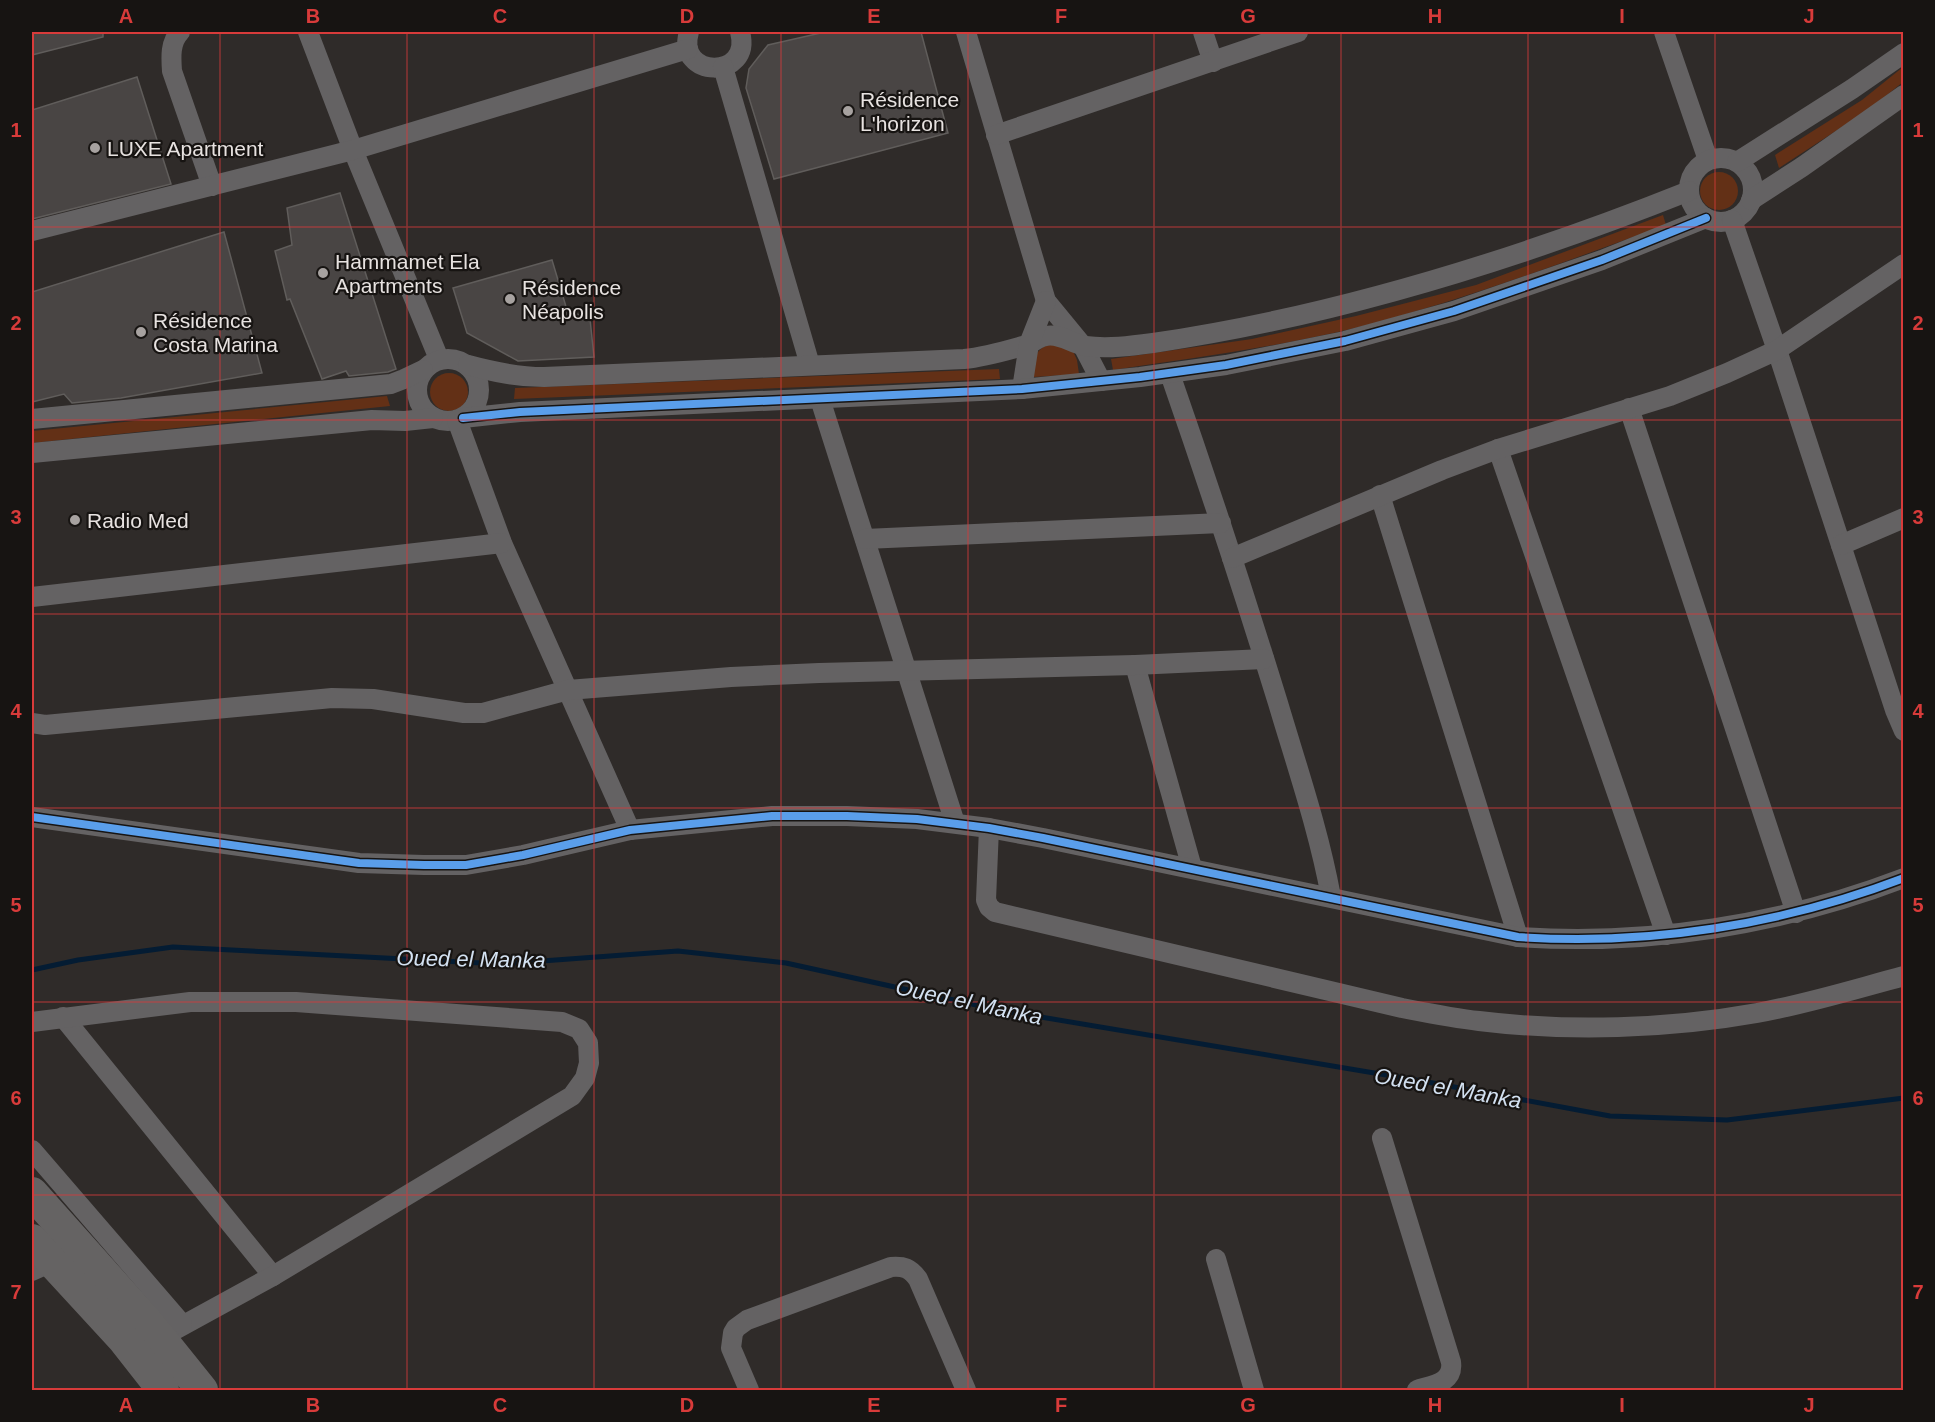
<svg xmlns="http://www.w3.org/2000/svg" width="1935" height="1422" font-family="Helvetica,sans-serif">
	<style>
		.green { fill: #633016 }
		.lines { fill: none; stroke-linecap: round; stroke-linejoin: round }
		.stream { stroke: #041c33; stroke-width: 5 }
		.building { fill: #494544; stroke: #605d5b; stroke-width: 1.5 }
		.minor { stroke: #646263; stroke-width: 20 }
		.primary { stroke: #656363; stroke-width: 32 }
		.cycleway-casing { stroke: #171412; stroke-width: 11 }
		.cycleway { stroke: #5a9eea; stroke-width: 8 }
		.grid { fill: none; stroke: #d83b3a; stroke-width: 1.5; stroke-opacity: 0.55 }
		.poi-dot { fill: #a7a2a0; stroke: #171412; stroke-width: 2 }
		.labels { text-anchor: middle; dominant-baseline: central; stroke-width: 4.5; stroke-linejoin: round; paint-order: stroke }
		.poi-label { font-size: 21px; fill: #e7e2e0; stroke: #171412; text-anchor: start }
		.water-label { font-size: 22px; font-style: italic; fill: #d3e1f1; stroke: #171412 }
		.neatline { fill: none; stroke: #d83b3a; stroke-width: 2 }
		.grid-label { font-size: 20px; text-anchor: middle; font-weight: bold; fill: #d83b3a }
	</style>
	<rect width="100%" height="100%" fill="#2f2b29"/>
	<!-- green -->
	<g class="green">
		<path d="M1903,67v15l-32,26 -92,60 -4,-13 87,-55z"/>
		<circle cx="1719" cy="191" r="19"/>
		<path d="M1663,215l3,10c-102,37 -202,75 -307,102 -81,20 -164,31 -246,43l-2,-11 141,-20 104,-23 120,-31z"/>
		<path d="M1053,343l20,8 4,9 2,14 -45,3c-2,-18 0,-28 19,-34z"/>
		<path d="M999,369l1,10 -486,20 1,-11z"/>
		<circle cx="449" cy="392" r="19"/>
		<path d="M387,396l3,10 -358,37v-12z"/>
	</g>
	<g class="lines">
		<!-- stream -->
		<path class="stream" d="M32,970l46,-10 95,-13 328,17 177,-13 108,12 213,47 423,71 188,35 117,4 177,-22"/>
	</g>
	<!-- building -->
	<g class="building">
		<path d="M32,32h71v5l-71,18z"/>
		<path d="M825,32h96l27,101 -174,46 -28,-91 3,-19 19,-24z"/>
		<path d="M137,77l34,107 -139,35v-109z"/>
		<path d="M340,193l56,176 -8,3 -39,4 -3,-5 -24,8 -32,-80 -3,1 -12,-49 17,-6 -5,-37z"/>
		<path d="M224,232l38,141 -141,25 -49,5 -8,-9 -32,8v-110z"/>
		<path d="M552,260l15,50 23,9 4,38 -76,4 -51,-28 -14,-45z"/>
	</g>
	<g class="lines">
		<!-- minor -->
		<g class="minor">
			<path d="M180,32c-10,10 -9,25 -8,39l40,115"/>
			<path d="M308,32l45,118 86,209"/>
			<path d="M689,32c-14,47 64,48 51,0"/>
			<path d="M966,32l80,269 37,45 18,35"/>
			<path d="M1203,32l10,30"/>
			<path d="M1664,32l44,128"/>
			<path d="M723,67l87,298"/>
			<path d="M996,135l302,-103"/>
			<circle cx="1721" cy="190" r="32"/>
			<path d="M1737,162l115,-73 52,-36"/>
			<path d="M1751,200l51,-33 102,-72"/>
			<path d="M1732,220l45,130 118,360 9,21"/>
			<path d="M32,231l321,-81 335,-101"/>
			<circle cx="448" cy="390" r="31"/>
			<path d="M468,365c26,7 49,12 76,12l420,-18c21,-2 41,-8 62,-14 7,-2 12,-8 20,-9 14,-3 26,8 39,10 22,3 46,0 68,-3 184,-27 363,-83 536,-152"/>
			<path d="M1170,374c38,109 74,219 108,329 19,64 41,128 53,194"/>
			<path d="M1022,389l7,-45 17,-43"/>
			<path d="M820,399l135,424"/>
			<path d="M1629,408l167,505"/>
			<path d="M463,418l57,-6 502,-23 118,-12 86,-12 119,-24 109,-30 148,-51 104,-42"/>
			<path d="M32,419l359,-35 13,-5 19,-9"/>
			<path d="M457,420l45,123 128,287"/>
			<path d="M1498,449l168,486"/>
			<path d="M32,453l340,-33 33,1 28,-3"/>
			<path d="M1380,495l138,442"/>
			<path d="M865,539l356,-16"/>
			<path d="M1841,545l63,-27"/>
			<path d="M1232,558l210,-88 56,-21 172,-53 57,-23 50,-23 127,-86"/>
			<path d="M32,597l470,-54"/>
			<path d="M1135,665l57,203"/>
			<path d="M32,723l13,2 287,-27 41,1 91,14h19l85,-23 163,-13 88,-4 316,-8 129,-6"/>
			<path d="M32,817l327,46 65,2h42l57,-10 107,-25 142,-14h75l70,3 72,9 54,10 475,99c130,9 263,-12 386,-59"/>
			<path d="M989,828l-3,72 3,7 6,5 407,96c26,5 51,10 77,13 89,11 189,8 278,-8 50,-9 98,-24 147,-37"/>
			<path d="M63,1017l210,259"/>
			<path d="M32,1022l158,-20h106l266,20 17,7 9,14 1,20 -4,15 -13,18 -299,180 -113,62"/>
			<path d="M1382,1138l69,224c3,21 -19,23 -34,28"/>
			<path d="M32,1150l150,174"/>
			<path d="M1216,1259l38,131"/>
			<path d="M32,1271l20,-9"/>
			<path d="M749,1390l-18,-42 2,-15 3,-5 11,-8 144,-53c13,-1 19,1 27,12l48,111"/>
		</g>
		<!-- primary -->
		<g class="primary">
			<path d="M32,1193l117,131 53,66"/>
			<path d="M32,1240l91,99 40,51"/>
		</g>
		<!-- cycleway casing -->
		<g class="cycleway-casing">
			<g id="cycleway">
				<path d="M463,418l57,-6 502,-23 118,-12 86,-12 119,-24 109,-30 148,-51 104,-42"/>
				<path d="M32,817l327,46 65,2h42l57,-10 107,-25 142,-14h75l70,3 72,9 54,10 475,99c130,9 263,-12 386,-59"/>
			</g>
		</g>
		<!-- cycleway -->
		<use href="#cycleway" class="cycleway"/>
	</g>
	<!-- grid -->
	<path class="grid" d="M220,32v1358M407,32v1358M594,32v1358M781,32v1358M968,32v1358M1154,32v1358M1341,32v1358M1528,32v1358M1715,32v1358M32,227h1872M32,420h1872M32,614h1872M32,808h1872M32,1002h1872M32,1195h1872"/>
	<!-- markers -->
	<g class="poi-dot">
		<circle cx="848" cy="111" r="6"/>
		<circle cx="95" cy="148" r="6"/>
		<circle cx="323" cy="273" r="6"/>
		<circle cx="510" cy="299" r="6"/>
		<circle cx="141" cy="332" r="6"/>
		<circle cx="75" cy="520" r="6"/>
	</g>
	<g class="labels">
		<!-- poi labels -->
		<g class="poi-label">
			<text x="860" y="99">Résidence<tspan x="860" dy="24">L'horizon</tspan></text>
			<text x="107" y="148">LUXE Apartment</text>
			<text x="335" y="261">Hammamet Ela<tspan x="335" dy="24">Apartments</tspan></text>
			<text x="522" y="287">Résidence<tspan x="522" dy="24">Néapolis</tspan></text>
			<text x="153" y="320">Résidence<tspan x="153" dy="24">Costa Marina</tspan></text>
			<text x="87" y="520">Radio Med</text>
		</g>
		<!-- water labels -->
		<g class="water-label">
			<text transform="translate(471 959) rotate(1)">Oued el Manka</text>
			<text transform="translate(969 1002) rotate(12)">Oued el Manka</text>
			<text transform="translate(1448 1088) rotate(10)">Oued el Manka</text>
		</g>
	</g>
	<!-- border -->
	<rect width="1935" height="1422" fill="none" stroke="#171412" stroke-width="66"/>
	<rect x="33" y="33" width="1869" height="1356" class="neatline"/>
	<g class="grid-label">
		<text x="126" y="23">A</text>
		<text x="313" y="23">B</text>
		<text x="500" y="23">C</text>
		<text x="687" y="23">D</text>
		<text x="874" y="23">E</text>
		<text x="1061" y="23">F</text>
		<text x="1248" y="23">G</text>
		<text x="1435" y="23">H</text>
		<text x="1622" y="23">I</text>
		<text x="1809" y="23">J</text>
		<text x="16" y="137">1</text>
		<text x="1918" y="137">1</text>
		<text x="16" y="330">2</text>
		<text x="1918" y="330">2</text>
		<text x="16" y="524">3</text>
		<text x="1918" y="524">3</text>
		<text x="16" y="718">4</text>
		<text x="1918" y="718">4</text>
		<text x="16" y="912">5</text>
		<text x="1918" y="912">5</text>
		<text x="16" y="1105">6</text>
		<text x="1918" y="1105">6</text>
		<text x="16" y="1299">7</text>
		<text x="1918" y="1299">7</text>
		<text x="126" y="1412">A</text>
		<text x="313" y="1412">B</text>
		<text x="500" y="1412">C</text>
		<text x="687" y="1412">D</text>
		<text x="874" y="1412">E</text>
		<text x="1061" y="1412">F</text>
		<text x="1248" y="1412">G</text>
		<text x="1435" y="1412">H</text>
		<text x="1622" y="1412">I</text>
		<text x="1809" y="1412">J</text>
	</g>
</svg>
